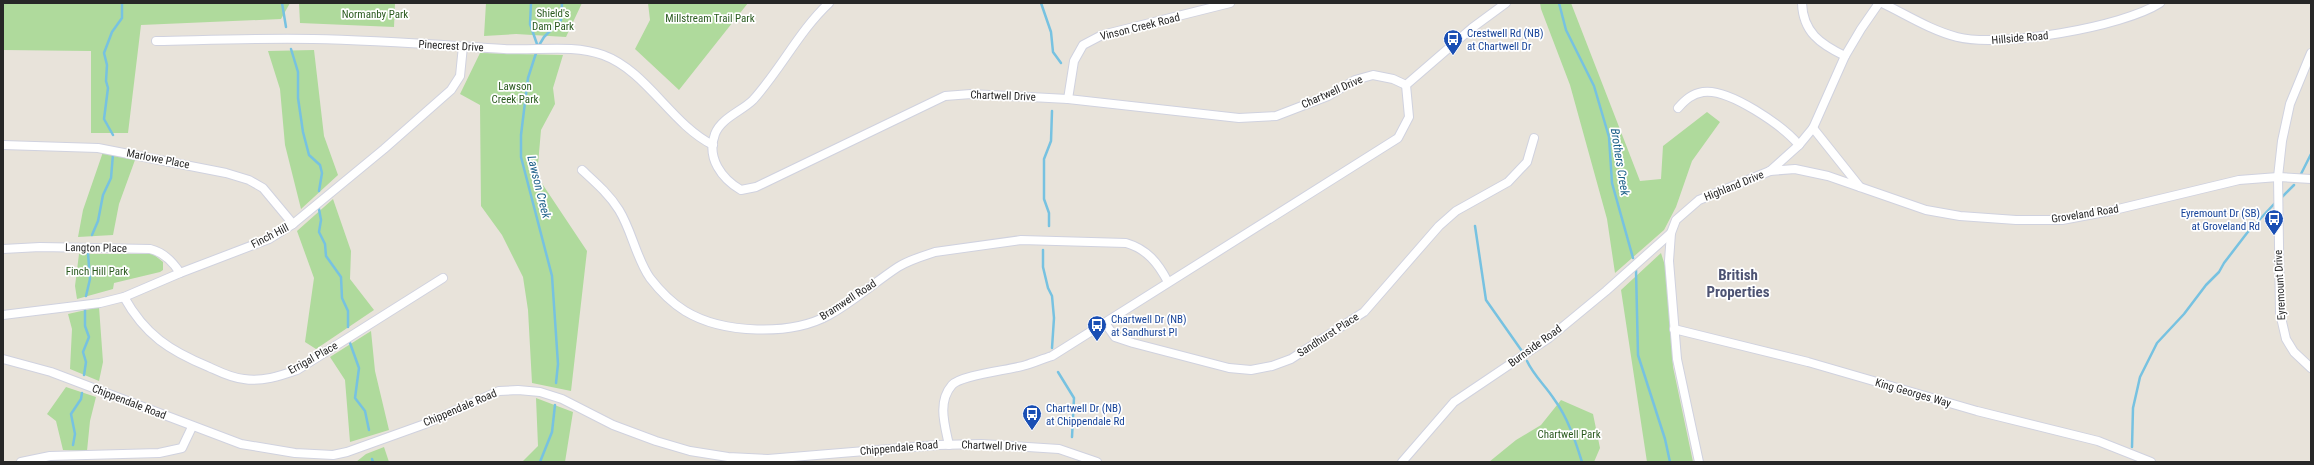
<svg xmlns="http://www.w3.org/2000/svg" width="2314" height="465" font-family="'Roboto Condensed',sans-serif">
	<style>
		.green { fill: #afda9c }
		.lines { fill: none; stroke-linecap: round; stroke-linejoin: round }
		.stream { stroke: #77c2e1; stroke-width: 2.5 }
		.minor-casing { stroke: #d0d2df; stroke-width: 10 }
		.minor { stroke: #fff; stroke-width: 8 }
		.labels { text-anchor: middle; dominant-baseline: central; stroke-width: 3.5; stroke-linejoin: round; paint-order: stroke }
		.park-label { font-size: 11px; fill: #2b5b20; stroke: #fff }
		.street-label { font-size: 11px; fill: #272727; stroke: #fff }
		.transit-label { font-size: 11px; fill: #164399; stroke: #fff; text-anchor: start }
		.water-label { font-size: 12px; font-style: italic; fill: #1b5f88; stroke: #fff }
		.district-label { font-size: 15px; font-weight: bold; fill: #4d5373; stroke: #fff }
	</style>
	<rect width="100%" height="100%" fill="#e8e3da"/>
	<!-- green -->
	<g class="green">
		<path d="M3,3h287l-9,16 -140,6 -13,108h-37v-82l-88,-1z"/>
		<path d="M299,3h96l-1,24 -94,-4z"/>
		<path d="M486,3h96l-16,34 -50,-3 -32,2z"/>
		<path d="M648,3h100l-69,87 -44,-41 15,-29z"/>
		<path d="M1540,3h31l69,178 21,-2 2,-33 44,-34 13,10 -28,39 -16,46 -12,23 -49,43 -8,-54 -37,-134 -29,-76z"/>
		<path d="M314,50l10,86 14,39 -37,34 -16,-64 -5,-56 -12,-38z"/>
		<path d="M480,53l83,2 -10,33 2,16 -14,26 -4,46 50,75 -16,140 -39,-8 -4,-73 -5,-33 -21,-42 -21,-29 -1,-101 -20,-11z"/>
		<path d="M103,152l32,8 -16,44 -6,31 -35,2 5,-27z"/>
		<path d="M333,199l18,52 -1,28 24,31 -58,39 -11,-7 9,-64 -17,-47z"/>
		<path d="M1661,253l6,19 6,95 20,95h-46l-26,-172z"/>
		<path d="M79,254h74l10,8v8l-3,2 -46,11 -1,6 -36,10 -2,-13z"/>
		<path d="M99,307l4,55 -4,19 -29,-12 2,-40 -4,-15z"/>
		<path d="M371,331l4,40 14,59 -39,12 -5,-62 -15,-23z"/>
		<path d="M66,387l30,10 -6,24 -3,30 -24,-1 -7,-29 -9,-7z"/>
		<path d="M536,398l37,14 -8,50h-43l16,-16z"/>
		<path d="M1561,400l32,14 7,34 -6,14h-105l27,-22 25,-15z"/>
		<path d="M384,447l5,15h-33l10,-8z"/>
	</g>
	<g class="lines">
		<!-- stream -->
		<g class="stream">
			<path d="M282,3l4,24"/>
			<path d="M531,3l-1,21 8,23"/>
			<path d="M1041,3l10,29 2,20 8,11"/>
			<path d="M1559,3l7,27 28,56 15,51 3,46 21,75"/>
			<path d="M291,49l7,23v26l5,34 6,23 11,10 2,8 -3,18"/>
			<path d="M113,135l-9,-16 4,-31 -2,-7 1,-16 -3,-12 8,-21 10,-14v-15"/>
			<path d="M2300,176l11,-22"/>
			<path d="M2280,199l14,-14"/>
			<path d="M319,209l2,11 -2,12 6,12 1,12 15,21 1,21 6,13v16"/>
			<path d="M1049,226v-13l-5,-14v-40l7,-18 1,-30"/>
			<path d="M1475,226l11,74 38,54"/>
			<path d="M92,235l6,-14 5,-26 8,-17 2,-24"/>
			<path d="M1043,250v17l5,21 4,8 2,22 -2,30"/>
			<path d="M1636,270l2,85 27,84 5,23"/>
			<path d="M86,296l4,-17 -2,-26"/>
			<path d="M350,343l9,25 -4,30 10,13 4,19"/>
			<path d="M1527,361c7,15 18,24 27,38 14,19 21,41 28,63"/>
			<path d="M1058,372l16,26 -2,39"/>
			<path d="M84,375l2,-13 -3,-10 6,-15 -4,-11v-16"/>
			<path d="M556,383l2,-19 -6,-88 -31,-119v-22l7,-57 10,-31 6,-10 17,-17 1,-17"/>
			<path d="M73,445l2,-11 -4,-20 10,-15 1,-6"/>
			<path d="M2132,447l1,-39 5,-22 2,-9 17,-34 27,-29 22,-29 13,-13 5,-9 23,-30 28,-30"/>
			<path d="M372,459l1,3"/>
			<path d="M540,462l12,-30 3,-27"/>
		</g>
		<!-- minor casing -->
		<g class="minor-casing">
			<g id="minor">
				<path d="M829,3c-30,28 -48,66 -76,97 -11,11 -32,18 -38,34 -9,24 7,45 26,56l15,-3 189,-91 26,-2 97,5 171,19 37,-2 52,-20 27,-16 18,-5 20,4 13,6"/>
				<path d="M1802,3c1,29 18,41 43,53"/>
				<path d="M1882,3c25,12 48,27 75,34 43,11 166,-10 203,-34"/>
				<path d="M156,41c52,-1 105,-3 157,-2 64,1 127,6 191,10 32,2 69,-5 99,6 44,16 68,69 110,90"/>
				<path d="M2311,53l-21,51 -8,37 -4,36 2,136 6,26 8,13 17,16"/>
				<path d="M1406,85l66,-57 34,-25"/>
				<path d="M1068,99l6,-38 9,-16 19,-10 128,-32"/>
				<path d="M1678,108c8,-9 14,-14 25,-16 26,-4 80,34 96,53"/>
				<path d="M1813,128l47,59"/>
				<path d="M3,145l95,3 128,25 23,7 14,8 30,36"/>
				<path d="M582,170c13,12 27,24 37,40 13,21 17,48 31,68 10,13 22,25 35,33 38,23 106,25 144,4 24,-13 46,-33 69,-48 11,-7 25,-11 37,-15l86,-12 105,3c21,6 32,20 42,39"/>
				<path d="M1770,171l25,-2 33,7 98,34 34,6 56,4h46l48,-9 129,-31 39,-3 33,2"/>
				<path d="M3,249l37,-2 110,2c13,3 23,13 30,24"/>
				<path d="M124,297c21,38 46,54 85,70 11,5 22,11 35,12 18,3 36,-3 53,-9l146,-92"/>
				<path d="M3,315l97,-12 24,-6 56,-24 89,-34 24,-15 91,-75 67,-59 9,-14 3,-30"/>
				<path d="M1105,323l10,14 18,6 96,25 22,2 21,-4 19,-7 73,-47 75,-86 17,-15 52,-29 19,-20 7,-24"/>
				<path d="M1674,329l134,33 169,49 121,30 53,21"/>
				<path d="M3,359l48,13 190,72 54,9 38,2 14,-3 78,-28 74,-33 19,-1 22,2 22,7 51,26 43,16 34,10 38,6 40,2 170,-14 43,-1 78,5 38,13"/>
				<path d="M949,445c-4,-19 -12,-43 3,-60 9,-10 58,-15 74,-20 9,-3 17,-6 26,-9l346,-218 11,-21 -3,-32"/>
				<path d="M21,462l29,-6 109,-3 23,-5 10,-21"/>
				<path d="M1402,462l52,-60 95,-64 57,-47 65,-58"/>
				<path d="M1699,462l-22,-103 -8,-98 2,-28 5,-13 23,-20 71,-29 29,-26 14,-17 32,-72 16,-27 18,-26"/>
			</g>
		</g>
		<!-- minor -->
		<use href="#minor" class="minor"/>
	</g>
	<!-- icons -->
	<defs>
		<g id="bus-pin" transform="scale(1)"><path d="M0 17L-7.5 6A9.5 9.5 0 1 1 7.5 6Z" fill="#1a4fb4" stroke="#fff"/><path d="M-5-6H5V4H4V6H2V4H-2V6H-4V4H-5ZM-3.5-4V0h7V-4ZM-3.5 1.2v1.5H-2V1.2ZM2 1.2v1.5H3.5V1.2Z" fill="#fff"/></g>
	</defs>
	<g fill-rule="evenodd">
		<use href="#bus-pin" x="1453" y="39"/>
		<use href="#bus-pin" x="2274" y="219"/>
		<use href="#bus-pin" x="1097" y="325"/>
		<use href="#bus-pin" x="1032" y="414"/>
	</g>
	<g class="labels">
		<!-- park labels -->
		<g class="park-label">
			<text x="553" y="13">Shield's<tspan x="553" dy="13">Dam Park</tspan></text>
			<text x="375" y="14">Normanby Park</text>
			<text x="710" y="18">Millstream Trail Park</text>
			<text x="515" y="86">Lawson<tspan x="515" dy="13">Creek Park</tspan></text>
			<text x="97" y="271">Finch Hill Park</text>
			<text x="1569" y="434">Chartwell Park</text>
		</g>
		<!-- street labels -->
		<g class="street-label">
			<text transform="translate(1140 27) rotate(-14)">Vinson Creek Road</text>
			<text transform="translate(2020 38) rotate(-5)">Hillside Road</text>
			<text transform="translate(451 46) rotate(3)">Pinecrest Drive</text>
			<text transform="translate(1332 92) rotate(-24)">Chartwell Drive</text>
			<text transform="translate(1003 96) rotate(2)">Chartwell Drive</text>
			<text transform="translate(158 159) rotate(11)">Marlowe Place</text>
			<text transform="translate(1734 186) rotate(-22)">Highland Drive</text>
			<text transform="translate(2085 214) rotate(-9)">Groveland Road</text>
			<text transform="translate(270 236) rotate(-27)">Finch Hill</text>
			<text transform="translate(96 248) rotate(1)">Langton Place</text>
			<text transform="translate(2280 285) rotate(-93)">Eyremount Drive</text>
			<text transform="translate(848 300) rotate(-33)">Bramwell Road</text>
			<text transform="translate(1328 335) rotate(-33)">Sandhurst Place</text>
			<text transform="translate(1535 346) rotate(-36)">Burnside Road</text>
			<text transform="translate(313 358) rotate(-29)">Errigal Place</text>
			<text transform="translate(1913 393) rotate(16)">King Georges Way</text>
			<text transform="translate(129 402) rotate(21)">Chippendale Road</text>
			<text transform="translate(460 408) rotate(-23)">Chippendale Road</text>
			<text transform="translate(994 446) rotate(2)">Chartwell Drive</text>
			<text transform="translate(899 448) rotate(-5)">Chippendale Road</text>
		</g>
		<!-- transit labels -->
		<g class="transit-label">
			<text x="1467" y="33">Crestwell Rd (NB)<tspan x="1467" dy="13">at Chartwell Dr</tspan></text>
			<text x="2260" y="213" text-anchor="end">Eyremount Dr (SB)<tspan x="2260" dy="13">at Groveland Rd</tspan></text>
			<text x="1111" y="319">Chartwell Dr (NB)<tspan x="1111" dy="13">at Sandhurst Pl</tspan></text>
			<text x="1046" y="408">Chartwell Dr (NB)<tspan x="1046" dy="13">at Chippendale Rd</tspan></text>
		</g>
		<!-- water labels -->
		<g class="water-label">
			<text transform="translate(1620 162) rotate(81)">Brothers Creek</text>
			<text transform="translate(539 187) rotate(76)">Lawson Creek</text>
		</g>
		<!-- district labels -->
		<g class="district-label">
			<text x="1738" y="275">British<tspan x="1738" dy="17">Properties</tspan></text>
		</g>
	</g>
	<!-- border -->
	<rect width="2314" height="465" fill="none" stroke="#272727" stroke-width="8"/>
</svg>
